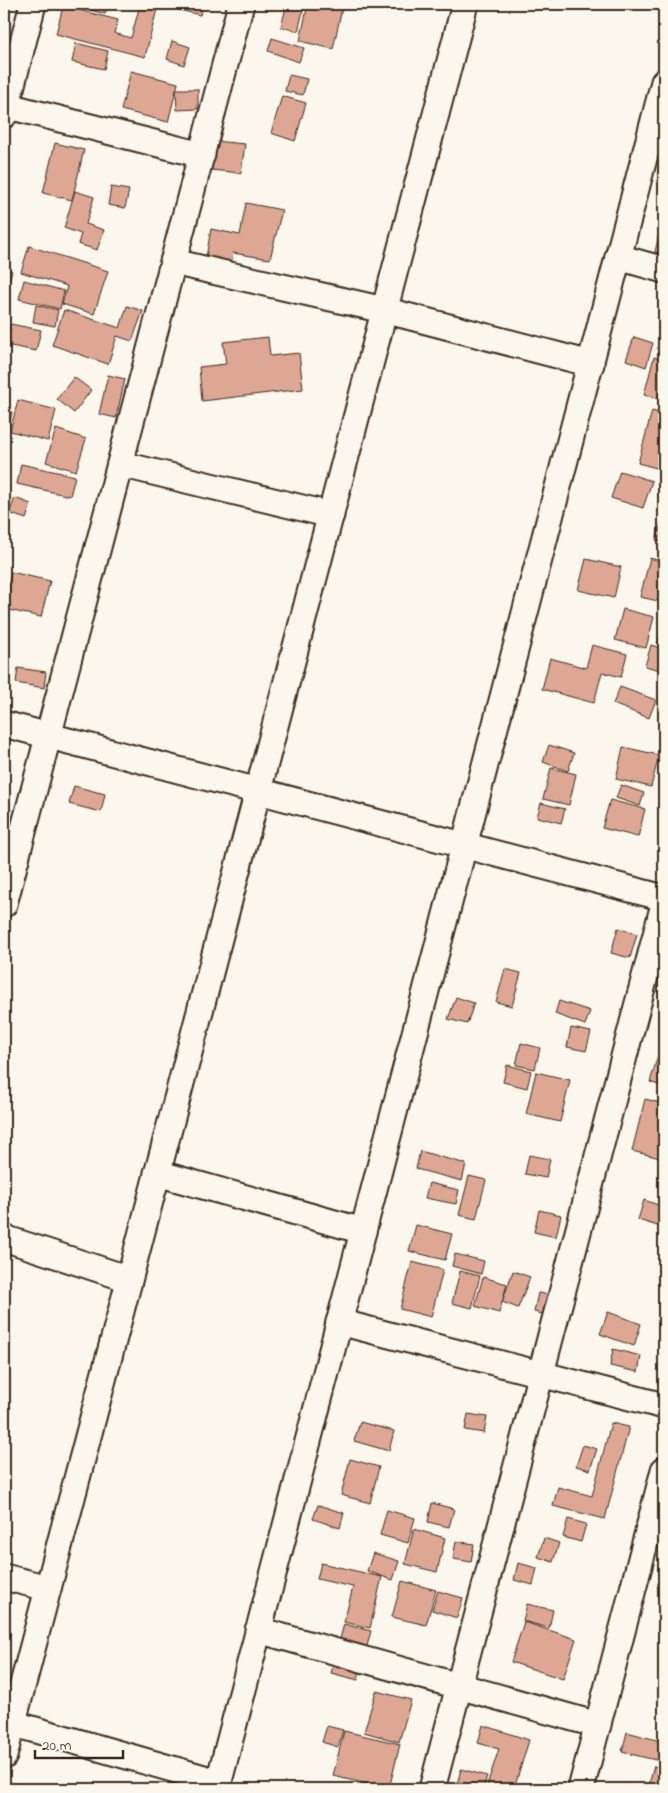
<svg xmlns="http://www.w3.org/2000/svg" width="668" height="1793" font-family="'Indie Flower',sans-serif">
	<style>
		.building { fill: #dda794; stroke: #3b2a1e }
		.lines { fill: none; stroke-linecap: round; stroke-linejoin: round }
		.street-casing { stroke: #3b2a1e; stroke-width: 29 }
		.street { stroke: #fbf7ec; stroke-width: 25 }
	</style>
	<rect width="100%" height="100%" fill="#fbf7ec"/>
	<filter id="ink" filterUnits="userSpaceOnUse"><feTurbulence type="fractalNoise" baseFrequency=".02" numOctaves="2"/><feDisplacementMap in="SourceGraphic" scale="10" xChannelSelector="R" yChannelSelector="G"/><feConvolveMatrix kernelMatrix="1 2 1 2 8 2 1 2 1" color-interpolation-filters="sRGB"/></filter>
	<g filter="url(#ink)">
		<!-- building -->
		<g class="building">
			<path d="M87,4h21l-3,10 -19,-5z"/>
			<path d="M167,4h36l-3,11 -33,-8z"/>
			<path d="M287,4l17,3 -6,24 -17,-4z"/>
			<path d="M308,4h16l18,4 -9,41 -33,-8z"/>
			<path d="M140,5l17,4 -12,48 -89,-23 7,-28 55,14 -4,13 17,5z"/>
			<path d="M272,38l32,10 -5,14 -31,-11z"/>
			<path d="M172,41l18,6 -6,18 -17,-6z"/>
			<path d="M76,43l32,8 -4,18 -32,-7z"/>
			<path d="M131,71l47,12 -10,39 -47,-12z"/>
			<path d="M289,75l18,4 -4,16 -18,-4z"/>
			<path d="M176,89h22v20l-21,1z"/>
			<path d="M282,96l24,7 -11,38 -24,-8z"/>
			<path d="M214,141l31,3 -4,29 -30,-3z"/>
			<path d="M55,143l29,7 -12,50 -29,-7z"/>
			<path d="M111,187l18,3 -4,18 -17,-3z"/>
			<path d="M75,191l19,6 -8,27 18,6 -7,20 -19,-6 3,-10 -17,-6z"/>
			<path d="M246,203l36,7 -12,49 -37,-6 -2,14 -26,-4 6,-34 29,6z"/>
			<path d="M659,234l5,2v18l-9,-2z"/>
			<path d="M29,246l79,25 -14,43 -32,-10 5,-18 -46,-14z"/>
			<path d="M4,268l8,3 -8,26z"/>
			<path d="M24,280l40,11 -4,18 -41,-10z"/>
			<path d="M36,305l22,5 -3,16 -22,-4z"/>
			<path d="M127,306l16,5 -11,30 -15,-5 -9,28 -56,-19 12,-35 56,18z"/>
			<path d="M664,321v30l-7,-2z"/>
			<path d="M10,324l31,6 -5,21 -30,-6z"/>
			<path d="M268,337l2,19 29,-3 4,36 -101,12 -3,-34 27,-3 -3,-22z"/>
			<path d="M634,337l19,6 -7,24 -20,-7z"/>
			<path d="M654,357l10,3v40l-20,-5z"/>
			<path d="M108,375l17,4 -9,39 -17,-4z"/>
			<path d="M74,377l17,13 -17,23 -17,-14z"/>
			<path d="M18,400l38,10 -8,31 -38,-10z"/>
			<path d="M4,410l8,2 -4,17 -4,-1z"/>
			<path d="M652,411l12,3v38l-4,17 -22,-6z"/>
			<path d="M56,429l30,10 -10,32 -30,-9z"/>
			<path d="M21,464l54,12 -5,20 -53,-12z"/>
			<path d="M620,471l32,10 -9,27 -32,-10z"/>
			<path d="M15,498l16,6 -5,15 -17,-6z"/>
			<path d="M662,521h2v22l-8,-3z"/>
			<path d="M650,558l14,4v15l-6,24 -18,-4z"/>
			<path d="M586,559l35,8 -7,31 -36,-8z"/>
			<path d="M11,572l39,9 -9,36 -37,-8z"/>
			<path d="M623,609l31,8 -8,31 -31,-8z"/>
			<path d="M664,619v25l-6,-1z"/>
			<path d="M592,645l35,9 -6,23 -19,-5 -8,31 -52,-14 8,-31 36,10z"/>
			<path d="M651,645l13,4v22l-19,-5z"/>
			<path d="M18,668l28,4 -2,16 -28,-5z"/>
			<path d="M620,687l36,13 -7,18 -36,-14z"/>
			<path d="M549,745l25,8 -6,18 -25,-9z"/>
			<path d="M623,747l36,8 -8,32 -35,-8z"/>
			<path d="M551,768l25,6 -7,31 -26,-6z"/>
			<path d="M621,785l23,8 -4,13 -24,-8z"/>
			<path d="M74,786l31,8 -4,18 -32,-8z"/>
			<path d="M610,800l35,9 -7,28 -36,-9z"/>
			<path d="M541,803l24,6 -4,14 -24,-6z"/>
			<path d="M618,928l19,6 -7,24 -19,-5z"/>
			<path d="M505,969l16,4 -9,33 -16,-4z"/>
			<path d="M456,997l18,6 -7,21 -19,-5z"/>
			<path d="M559,1001l31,10 -5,14 -30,-11z"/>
			<path d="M571,1028l20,4 -5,19 -19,-4z"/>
			<path d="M664,1030v15l-3,-1z"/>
			<path d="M521,1043l19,5 -5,21 -19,-4z"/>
			<path d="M661,1046l3,1v40l-14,-5z"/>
			<path d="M507,1065l24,6 -4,17 -24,-6z"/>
			<path d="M536,1072l34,8 -10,42 -34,-8z"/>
			<path d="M645,1099l19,5v55l-32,-8z"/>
			<path d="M420,1151l46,13 -4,17 -46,-12z"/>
			<path d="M529,1155l21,4 -4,19 -21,-4z"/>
			<path d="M469,1176l17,4 -10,39 -17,-4z"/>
			<path d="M429,1183l30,7 -3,14 -31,-6z"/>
			<path d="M644,1200l20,7 -3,20 -23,-7z"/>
			<path d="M539,1210l22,5 -5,22 -22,-5z"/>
			<path d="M416,1225l36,9 -7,26 -36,-9z"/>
			<path d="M455,1254l29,7 -3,13 -29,-8z"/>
			<path d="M412,1262l31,8 -12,47 -31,-8z"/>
			<path d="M460,1271l20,5 -8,32 -20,-5z"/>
			<path d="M513,1271l17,6 -12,31 -16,-6z"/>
			<path d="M483,1277l24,7 -8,29 -24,-7z"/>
			<path d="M538,1293l12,2 -4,20 -12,-3z"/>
			<path d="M608,1312l33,12 -7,22 -34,-12z"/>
			<path d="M613,1349l28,7 -3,16 -28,-6z"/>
			<path d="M468,1414l19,3 -3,16 -19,-3z"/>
			<path d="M360,1422l34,9 -5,20 -35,-10z"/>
			<path d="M611,1423l18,4 -24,92 -52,-13 5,-19 34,9z"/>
			<path d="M583,1445l14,4 -7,21 -14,-4z"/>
			<path d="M350,1459l29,8 -9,36 -29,-8z"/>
			<path d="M432,1503l22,6 -5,18 -21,-5z"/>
			<path d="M318,1505l26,8 -4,15 -27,-9z"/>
			<path d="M387,1510l28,8 -7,25 -28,-8z"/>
			<path d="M568,1519l18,5 -5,18 -18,-5z"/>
			<path d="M414,1529l31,9 -8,34 -32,-8z"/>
			<path d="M544,1538l15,5 -6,19 -15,-5z"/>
			<path d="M456,1541l18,3 -3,18 -18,-3z"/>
			<path d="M373,1553l26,8 -6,19 -26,-9z"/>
			<path d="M321,1563l61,14 -12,51 -26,-6 9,-35 -36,-8z"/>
			<path d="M518,1563l19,5 -4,17 -19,-5z"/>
			<path d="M402,1581l34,9 -10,35 -34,-8z"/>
			<path d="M438,1591l25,7 -6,20 -25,-8z"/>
			<path d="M527,1604l26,6 -4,18 -26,-7z"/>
			<path d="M524,1622l52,17 -13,40 -52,-17z"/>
			<path d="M344,1624l27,7 -13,49 -27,-7z"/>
			<path d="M376,1691l35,9 -12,42 -35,-10z"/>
			<path d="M483,1725l46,15 -15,49 -28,-1 13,-39 -21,-6z"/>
			<path d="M327,1726l16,4 -5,17 -16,-5z"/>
			<path d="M344,1731l56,13 -11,45 -56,-13z"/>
			<path d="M627,1732l37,10v20l-42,-10z"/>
			<path d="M654,1766l10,3v20h-16z"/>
			<path d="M461,1769l26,7 -4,13h-27z"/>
		</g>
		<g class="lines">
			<!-- street casing -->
			<g class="street-casing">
				<g id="street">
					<path d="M4,105l198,50"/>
					<path d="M4,115l29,-111"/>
					<path d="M618,257l46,13"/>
					<path d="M173,262l211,48 207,54"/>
					<path d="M120,464l211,51"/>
					<path d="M4,724l660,174"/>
					<path d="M4,904l237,-900"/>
					<path d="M157,1173l206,58"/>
					<path d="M4,1238l125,41"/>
					<path d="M339,1322l325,84"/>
					<path d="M4,1577l44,11"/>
					<path d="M258,1630l340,95"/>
					<path d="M4,1721l214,61"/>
					<path d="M4,1756l461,-1752"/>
					<path d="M217,1789l447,-1707"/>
					<path d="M432,1789l232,-885"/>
					<path d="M581,1789l83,-319"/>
				</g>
			</g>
			<!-- street -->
			<use href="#street" class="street"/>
		</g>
	</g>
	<!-- margin -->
	<rect width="668" height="1793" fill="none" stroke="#fbf7ec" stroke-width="20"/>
	<rect x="10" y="10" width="648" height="1773" fill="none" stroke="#3b2a1e" stroke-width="2" filter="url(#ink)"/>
	<!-- scale -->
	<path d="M35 1750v8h88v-8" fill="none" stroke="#3b2a1e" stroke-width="2.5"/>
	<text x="42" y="1750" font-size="15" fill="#3b2a1e" stroke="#fbf7ec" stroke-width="4" paint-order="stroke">20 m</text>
</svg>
